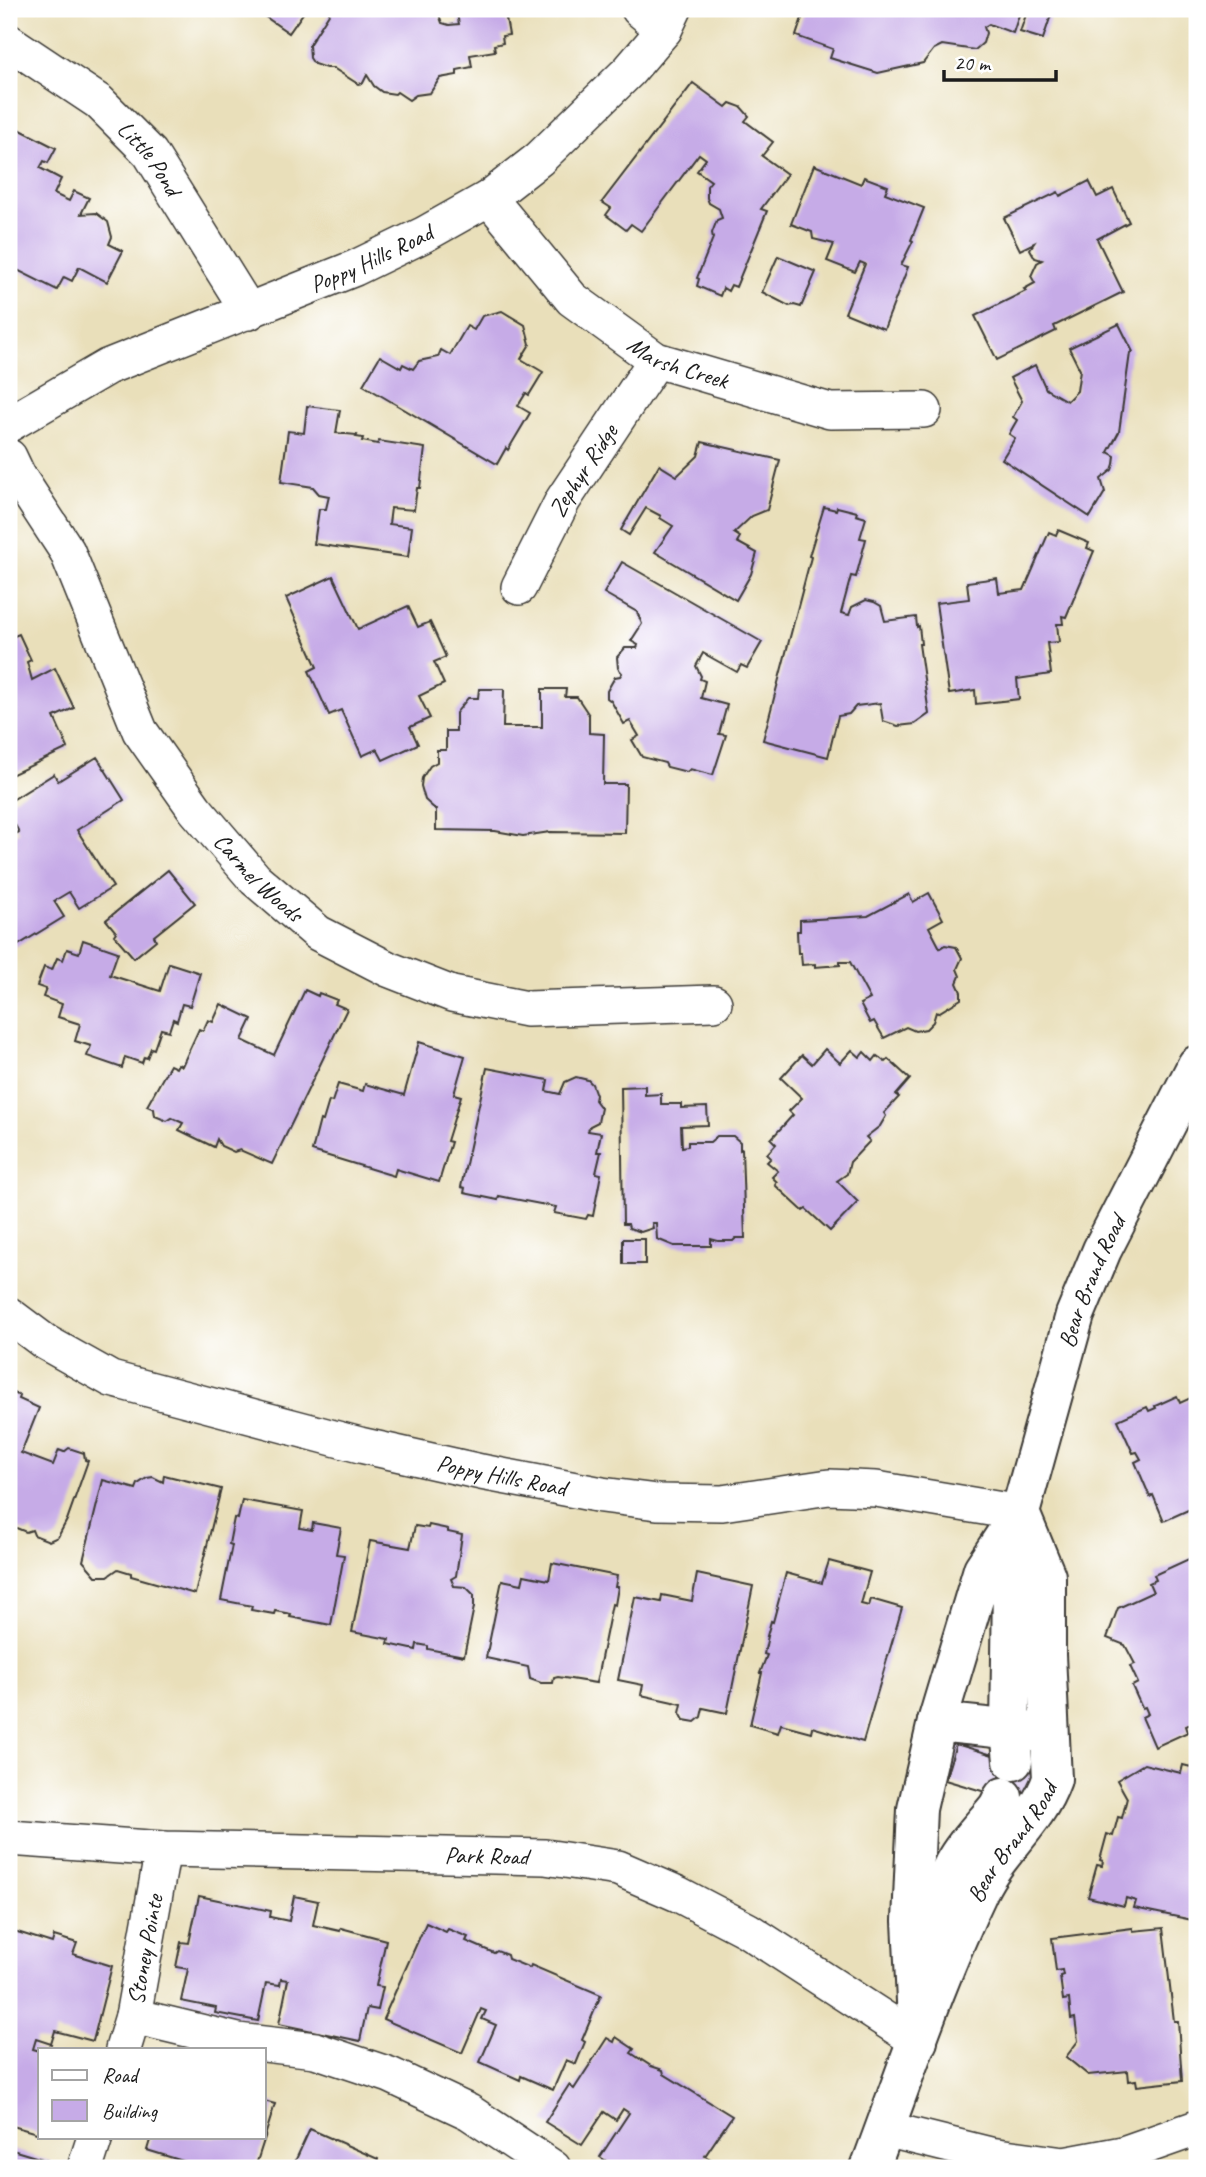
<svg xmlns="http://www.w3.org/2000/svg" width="1206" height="2177" font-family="Caveat,sans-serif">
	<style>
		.building { fill: #c6abe7 }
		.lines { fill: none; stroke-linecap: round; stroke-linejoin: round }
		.minor-casing { stroke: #3b3934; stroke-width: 38 }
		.tertiary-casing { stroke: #3b3934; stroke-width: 42 }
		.minor { stroke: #fff; stroke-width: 35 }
		.tertiary { stroke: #fff; stroke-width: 38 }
		.labels { text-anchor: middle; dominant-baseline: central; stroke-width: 5; stroke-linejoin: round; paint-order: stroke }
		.street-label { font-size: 24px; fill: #1c1c1c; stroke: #fff }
	</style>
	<rect width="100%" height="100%" fill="#fff"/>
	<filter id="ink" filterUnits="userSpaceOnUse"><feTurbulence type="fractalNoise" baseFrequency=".0143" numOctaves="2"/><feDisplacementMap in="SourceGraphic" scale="14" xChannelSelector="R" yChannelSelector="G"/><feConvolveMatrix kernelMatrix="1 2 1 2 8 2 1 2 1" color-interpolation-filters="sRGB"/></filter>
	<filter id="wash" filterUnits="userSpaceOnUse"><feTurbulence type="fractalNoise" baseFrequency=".00686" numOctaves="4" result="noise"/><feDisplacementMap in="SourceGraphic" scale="28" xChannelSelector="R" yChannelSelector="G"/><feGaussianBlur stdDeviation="1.57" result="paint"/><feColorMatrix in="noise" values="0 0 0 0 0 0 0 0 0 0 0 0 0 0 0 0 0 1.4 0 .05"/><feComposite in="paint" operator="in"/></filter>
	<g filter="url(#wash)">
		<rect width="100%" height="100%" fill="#e9dfba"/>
		<g id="blocks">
			<!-- building -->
			<g class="building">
				<path d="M254,9h52l-17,24z"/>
				<path d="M332,9h105l5,14 7,2 10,-1 -2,-10 9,-2v-2l34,-1 1,5 4,-1 4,22 -7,1 1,7 -9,2 1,6 -25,4 2,12 -15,3v5l-17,3 -10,15 -14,2 -7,5 -12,-8 -2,2 -13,-2 -8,-6 -7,-11 -4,8 -5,1 -25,-16h-7l-12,-4 -4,-6 -1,-13z"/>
				<path d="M805,9h216l-8,24 -24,-9 -5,3 2,6 -3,10 -8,7 -33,-5 -8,4 -11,14 -45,10 -48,-15 3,-9 -37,-13z"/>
				<path d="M1028,9h25l-10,30 -23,-7z"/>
				<path d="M693,83l33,24 4,-4 11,4 8,9 -4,5 28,21 -11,14 25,18 -26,35 6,2 -31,76 -5,-2 -3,6 -5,-3 -3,8 -23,-10 2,-7 -2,-1 16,-40 -1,-5 5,-13 5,-2 -3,-9 -10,-6 -2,-5v-12l4,-5 -14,-10 9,-12 -7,-5 -58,77 -10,-7 -5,6 -20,-15 5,-7 -9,-6z"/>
				<path d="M9,124l47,24 -8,15 -4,-2 -4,7 21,11 -7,15 15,7 5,-10 15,7 -8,16 15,-1 12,9 4,15 -3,7 14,7 -16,31 -28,-15 -7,14 -8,-4 -7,13 -48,-24z"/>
				<path d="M814,165l47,19 3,-7 24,9 -3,7 39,15 -13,32 2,1 -12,24 7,2 -24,62 -39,-16 20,-49 -5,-2 -5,10 -28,-11 7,-17 -21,-5 -1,-7 -21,-8z"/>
				<path d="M1089,181l8,16 16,-8 16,33 -32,17 26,53 -69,34 2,5 -59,29 -22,-44 51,-25 -2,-2 11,-6 -4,-7 6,-13 5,-3 -7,-2 -5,-9 4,-6 -14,7 -16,-32 54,-26 2,4z"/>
				<path d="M778,256l38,16 -15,35 -7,-2 -5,1 -27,-14z"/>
				<path d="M502,311l23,14 5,19 -9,15 22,13 -14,23 -3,-2 -8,13 12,7 -22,37 -2,-2 -9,16 -134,-79 17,-29 21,12 2,-4 10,5 6,-8 19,-4 3,-7 9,5 17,-29 7,4 8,-14z"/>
				<path d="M1119,324l14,28 -3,1 -11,79 -11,20 7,4 -1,8 -2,6 -11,9 4,13 -15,25 -88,-58 13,-21 -6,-4 8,-14 -4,-3 9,-16 -12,-23 25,-13 11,24 21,12 10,-10 3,-21 -11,-22z"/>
				<path d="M307,406l33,4 -4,23 21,2 -1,2 7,1 -1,3 16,3 1,-3 46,7 -5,40h-3l-3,22 -23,-2 -2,16 23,3 -4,30 -94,-13 5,-35h7l3,-13 -10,-2 -6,-7 -32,-5 7,-51 16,2z"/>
				<path d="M702,442l78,18 -13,50 -15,6 -18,17 6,4 -3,5 20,11 -6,21 -15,26 -81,-48 18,-26 -13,-8 1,-2 -15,-8 -17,27 -8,-5 38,-65 18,11 21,-20z"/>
				<path d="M824,507l12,3 1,-3 20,5 -1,3 10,3 -6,20 6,1 -10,38 -5,-1 -10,37 8,2 3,-8 14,-7 8,2 7,4 4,15 31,-4 1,10 2,-1 2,18h-2l10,70 -14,10 -17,2 -15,-5 -3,-18 -24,3 -7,8 -11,2 -10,41 -65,-17 48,-183 -2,-1z"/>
				<path d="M1058,530l31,13 -2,5 7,3 -28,66 -4,-1 1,8h-6l2,18 -12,1 4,31 -34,5 2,20 -43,5 -1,-14 -26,4 -13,-91 33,-4 -2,-17 30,-4 2,15 25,-3 25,-58 7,3z"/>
				<path d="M622,562l140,80 -15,26 -6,-3 -4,7 -34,-19 -7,13 5,10 -1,3 5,2 -4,17 26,7 -8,29 7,1 -13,40 -23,-6 -3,3 -20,-5 -2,-4 -23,-6 -10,-17 7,-4 -9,-15 -6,3 -13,-23 -4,-3v-7l8,-14 5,-1 2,-3 -4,-5 -1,-11 8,-9h12l1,-3 -7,-4 11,-17 -5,-12 -33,-19z"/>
				<path d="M333,576l25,53 50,-23 10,21 12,-5 16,35 -12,5 10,22 -25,12 11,22 -20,9 8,17 -35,16 -6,-11 -15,7 -21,-46 -12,5 -20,-44 8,-4 -31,-69z"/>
				<path d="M9,631l3,6 7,-3 12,26 -4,2 5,18 23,-12 19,40 -20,9 14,31 -59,28z"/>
				<path d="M479,689h25l-1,38h39v-38h24l-1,8h12l12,18v18l15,1 -1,50h23l-1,49 -75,-1 -27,4 -28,-5 -59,-1v-20l-11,-10 -4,-14 1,-8 8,-12 7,-4v-12h9v-19h10v-18l12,-15h10z"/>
				<path d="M97,757l27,43 -47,30 36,57 -34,21 -10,-16 -15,9 10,16 -49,30 -6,-10v-107l3,6 7,-4 -10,-18v-12l45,-28 4,7z"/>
				<path d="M168,870l27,33 -41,33 2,4 -22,18 -20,-23 2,-3 -10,-12z"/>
				<path d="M929,893l14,26 -14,8 11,21 5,-3 11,2 6,11 -5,11 3,7 -3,7 4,9v7l-23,14 -2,-1 -3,10 -7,7 -11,2 -9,-4 -22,11 -10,-17 -4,2 -10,-19 10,-5 -20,-37h-10v3l-25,2v-3l-13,1 -1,-12h-3l-1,-22h3v-11l68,-4 41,-22 4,8z"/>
				<path d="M83,940l35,12 -8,23 50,16 9,-28 31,10 -10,33 -8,-2 -5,17 -4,-2 -4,12 -8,-2 -7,20 -3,-1 -4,10 -3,-1 -2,6 -17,-6 -3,11 -35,-12 4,-10 -16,-5 5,-17 -22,-7 4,-13 -19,-7 3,-8 -9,-3 7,-19 8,3 5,-12 6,2 4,-11 12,4z"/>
				<path d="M305,990l13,6 1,-3 18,7 -2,4 12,5 -75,155 -32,-14 -6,2 -13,-6 -4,-7 -3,8 -35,-17 4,-7 -11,-5 -5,3 -12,-5 -1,-7 -7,-3 23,-41 6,3 2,-4 4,2 17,-37 4,2 5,-11 5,2 8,-18 31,15 -10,21 32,15z"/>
				<path d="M419,1042l46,14 -11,38 7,2 -14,45 4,1 -12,40 -43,-13 -2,7 -82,-25 8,-31 3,1 6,-20 3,1 6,-18 25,7 2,-7 39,11z"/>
				<path d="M825,1049l15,14 12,-13 8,7 4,-5 9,9 4,-5 8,6 3,-3 22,20 -14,16 3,2 -15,16 2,3 -6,10 -14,11 4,4 -20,21 -3,12 -10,7 21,21 -28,29 -24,-22 -3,2 -28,-26 2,-3 -5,-5 6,-6 -11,-9 4,-4 -4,-4 9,-10 -5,-5 22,-24 -4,-4 13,-13 -21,-20 21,-23 10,9z"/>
				<path d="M487,1068l61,12 -2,11 14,3 5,-12 11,-5 12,3 4,4 4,11 -1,5 6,8 -3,14 -8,4 -2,5 13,2 -4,19h4l-5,21 5,1 -8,42 -5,-1 -2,4 -32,-6 2,-6 -57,-11 -1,4 -34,-7 1,-5 -4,-1z"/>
				<path d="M645,1086v9l16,-1v10h20v4l26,-1 1,18 -27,1 1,21 6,-1v-4h22l7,-6h16l7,6v8l2,-1 3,89h-9l-3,3h-15l-7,-2v7h-37l-17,-7 -1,-16h-4l1,5 -12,4 -12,-4 -1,-4h-5l-2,-137z"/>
				<rect x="623" y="1239" width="22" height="25"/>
				<path d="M9,1391l11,5 -1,3 20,9 -18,45 32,12 6,-15 5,2 5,-4 15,5 1,7 3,1 -21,59 -9,17 -9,4 -15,-6 -2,-5 -6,2 -17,-7z"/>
				<path d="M1197,1395v111l-33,15 -11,-26 -3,2 -15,-35 6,-3 -4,-7 -4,1 -15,-33 29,-13 2,4 7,-3 -1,-2 22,-10 3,7z"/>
				<path d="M164,1475l57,14 -26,105 -64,-18v-3l-13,-4 -10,7h-12l-13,-15 20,-81 33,9 2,-5 9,-6 6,-1 10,5z"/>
				<path d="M242,1500l61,11 -3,17 12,2 1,-7 28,5 -5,26 8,1 -13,70 -41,-8 1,-3 -16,-3 -1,3 -23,-4 1,-4 -31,-6 11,-55 -3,-1 5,-26 4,1z"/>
				<path d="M429,1525l19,4v3l14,3 -6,41 -5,3 3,7 12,1 8,8v12l-10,49 -36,-7v-3l-11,-2 -1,6 -28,-6 1,-5 -37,-7 18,-91 40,7 5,-22 13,2z"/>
				<path d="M1193,1557l4,9v161l-2,-5 -9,4 2,6 -33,15 -13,-30 6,-3 -3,-7 -3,1 -10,-22 6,-3 -8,-17 5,-2 -10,-19 -18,-7 11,-30 35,-16 -4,-9 7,-3 -2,-5z"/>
				<path d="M829,1561l41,11 -9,32 8,2 2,-7 31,9 -39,134 -51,-15 -1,5 -30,-8 -3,9 -28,-8 12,-52h-2l7,-18 -3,-1 4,-18h-1l4,-15 2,1 13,-49 36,10z"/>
				<path d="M552,1563l65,13 -2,11h3l-3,18 -3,-1 -16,79 -38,-6 -4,1 -1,5h-12l-11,-4 -2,-12 -42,-9 16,-78 20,4 2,-9 25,5z"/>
				<path d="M697,1574l56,12 -26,127 -24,-5 -2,9 -6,5 -11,-2 -4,-7 2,-9 -41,-9 2,-10 -25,-5 17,-83 26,5 1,-7 30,6z"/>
				<path d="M956,1744l80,24 -10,36 -81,-24z"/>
				<path d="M1193,1760l4,2v159l-63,-13 2,-7 -10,-3 -2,8 -36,-9 9,-32 5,1 1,-5 -3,-1 7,-26 6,2 5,-19 4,1 5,-20 -10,-18 27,-16 37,9 2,-8 8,2z"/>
				<path d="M199,1896l72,15 -1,6 19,4 5,-25 24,5 -5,24 27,6 1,-3 45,12 -10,46 7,1 -5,23 -11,-2 -7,33 -81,-17 9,-44 -7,-1 -1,6 -14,-2 -8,38 -43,-8 1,-5 -35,-7 7,-32 -12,-2 5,-25 8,1z"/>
				<path d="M426,1923l20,9 2,-3 20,8 -2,4 28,12 3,-2 10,4 1,4 22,9 1,-3 70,30 -19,45 3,2 -9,22 -10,-4 -13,30 -32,-14 -1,4 -40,-18 16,-37 -14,-6 4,-8 -5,-2 -19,44 -79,-34z"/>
				<path d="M1133,1928v3l30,-3 11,93h4l4,60 -45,5 -1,-6 -7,1 -1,-10 -40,4 -22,-18 12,-16 -3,-23 -4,1 -2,-20 -6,1 -3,-24 3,-1 -1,-5 -6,1 -4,-33z"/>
				<path d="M11,1930l41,13 2,-7 23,7 -4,11 39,12 -19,75 -38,-10 -4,13 -15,-5 -3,10 7,2v83l-31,-9v-187z"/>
				<path d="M616,2037l18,12 -3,4 20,13 12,4 1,4 68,42 -27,40 7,4 -6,8h-89l-17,-11 29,-44 -6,-4 -7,11 -12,-8 -22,33 -37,-23 24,-37 5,4 33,-51 7,4z"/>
				<path d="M264,2101l11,3 -10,32h-1z"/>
				<path d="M310,2129l68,30 -2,6 8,3h-92z"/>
				<path d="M151,2137h114l-10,31h-71l2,-6 -39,-12z"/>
				<path d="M9,2149l43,13 -2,6h-41z"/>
			</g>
		</g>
	</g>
	<g filter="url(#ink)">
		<use href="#blocks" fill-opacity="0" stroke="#3b3934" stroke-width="2"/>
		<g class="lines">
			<!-- minor casing -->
			<g class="minor-casing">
				<g id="minor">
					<path d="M639,9l25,21"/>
					<path id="s1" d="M9,42l90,60 51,51 99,159"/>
					<path id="s2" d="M489,198l83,101 84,61 174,51 94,-1"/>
					<path id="s3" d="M9,424l98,-57 248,-99 70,-34 64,-36 50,-39 90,-88 35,-41 10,-21"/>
					<path id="s4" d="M9,457l9,19 49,75 73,180 55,78 60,70 63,54 70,36 64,25 75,15 187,-6"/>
					<path id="s5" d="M519,587l44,-87 93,-140"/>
					<path id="s6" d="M9,1315l36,27 66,37 249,66 121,27 121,23 55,7 65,1 107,-16 47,2 144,24"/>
					<path id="s7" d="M9,1838l154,11 382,8 73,11 60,26 69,36 171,111"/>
					<path d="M133,2016l105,25 77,9 75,25 79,37 84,56"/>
					<path id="s8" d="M123,2049l10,-33 30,-167"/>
					<path d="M885,2129l105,26 74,10 59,-11 74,-26"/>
					<path d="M85,2168l10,-31"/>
				</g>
			</g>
			<!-- tertiary casing -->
			<g class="tertiary-casing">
				<g id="tertiary">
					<path d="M937,1722l97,10"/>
					<path d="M1013,1761l-3,-31 2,-146 7,-62"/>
					<path d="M944,1952c0,-27 -4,-63 9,-87 11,-21 30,-39 45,-58l5,-10"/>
					<path id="s9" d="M918,2041l-6,-120 5,-112 20,-87 46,-153 37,-56 55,-198 27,-65 95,-185"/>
					<path id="s10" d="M870,2168c35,-93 66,-188 109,-278 19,-40 58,-68 73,-111l-6,-124v-79l-26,-63"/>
				</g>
			</g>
			<!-- minor -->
			<use href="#minor" class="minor"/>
			<!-- tertiary -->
			<use href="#tertiary" class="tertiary"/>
		</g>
	</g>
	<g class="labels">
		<!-- street labels -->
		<g class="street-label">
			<text stroke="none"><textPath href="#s1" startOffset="184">Little Pond</textPath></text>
			<text stroke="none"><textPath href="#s3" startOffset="399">Poppy Hills Road</textPath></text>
			<text stroke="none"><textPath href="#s2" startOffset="256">Marsh Creek</textPath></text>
			<text stroke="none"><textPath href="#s5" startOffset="133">Zephyr Ridge</textPath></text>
			<text stroke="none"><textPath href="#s4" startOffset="494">Carmel Woods</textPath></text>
			<text stroke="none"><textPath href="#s9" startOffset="791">Bear Brand Road</textPath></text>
			<text stroke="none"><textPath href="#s6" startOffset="523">Poppy Hills Road</textPath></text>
			<text stroke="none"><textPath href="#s10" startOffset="357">Bear Brand Road</textPath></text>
			<text stroke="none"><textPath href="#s7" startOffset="478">Park Road</textPath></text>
			<text stroke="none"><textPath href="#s8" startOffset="102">Stoney Pointe</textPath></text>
		</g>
	</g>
	<!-- margin -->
	<rect width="1206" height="2177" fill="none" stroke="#fff" stroke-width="35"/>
	<!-- legend -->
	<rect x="38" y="2048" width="228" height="91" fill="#ffffff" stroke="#a4a4a4" stroke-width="2"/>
	<rect x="52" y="2070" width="35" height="10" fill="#ffffff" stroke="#a4a4a4" stroke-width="2"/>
	<text x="102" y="2082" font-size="21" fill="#1c1c1c">Road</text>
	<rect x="52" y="2100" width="35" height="21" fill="#c6abe7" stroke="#a4a4a4" stroke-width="2"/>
	<text x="102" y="2118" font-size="21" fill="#1c1c1c">Building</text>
	<!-- scale -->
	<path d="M944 70v10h112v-10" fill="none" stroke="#1c1c1c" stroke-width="3.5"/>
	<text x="954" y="70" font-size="21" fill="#1c1c1c" stroke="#ffffff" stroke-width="5" paint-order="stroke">20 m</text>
</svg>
